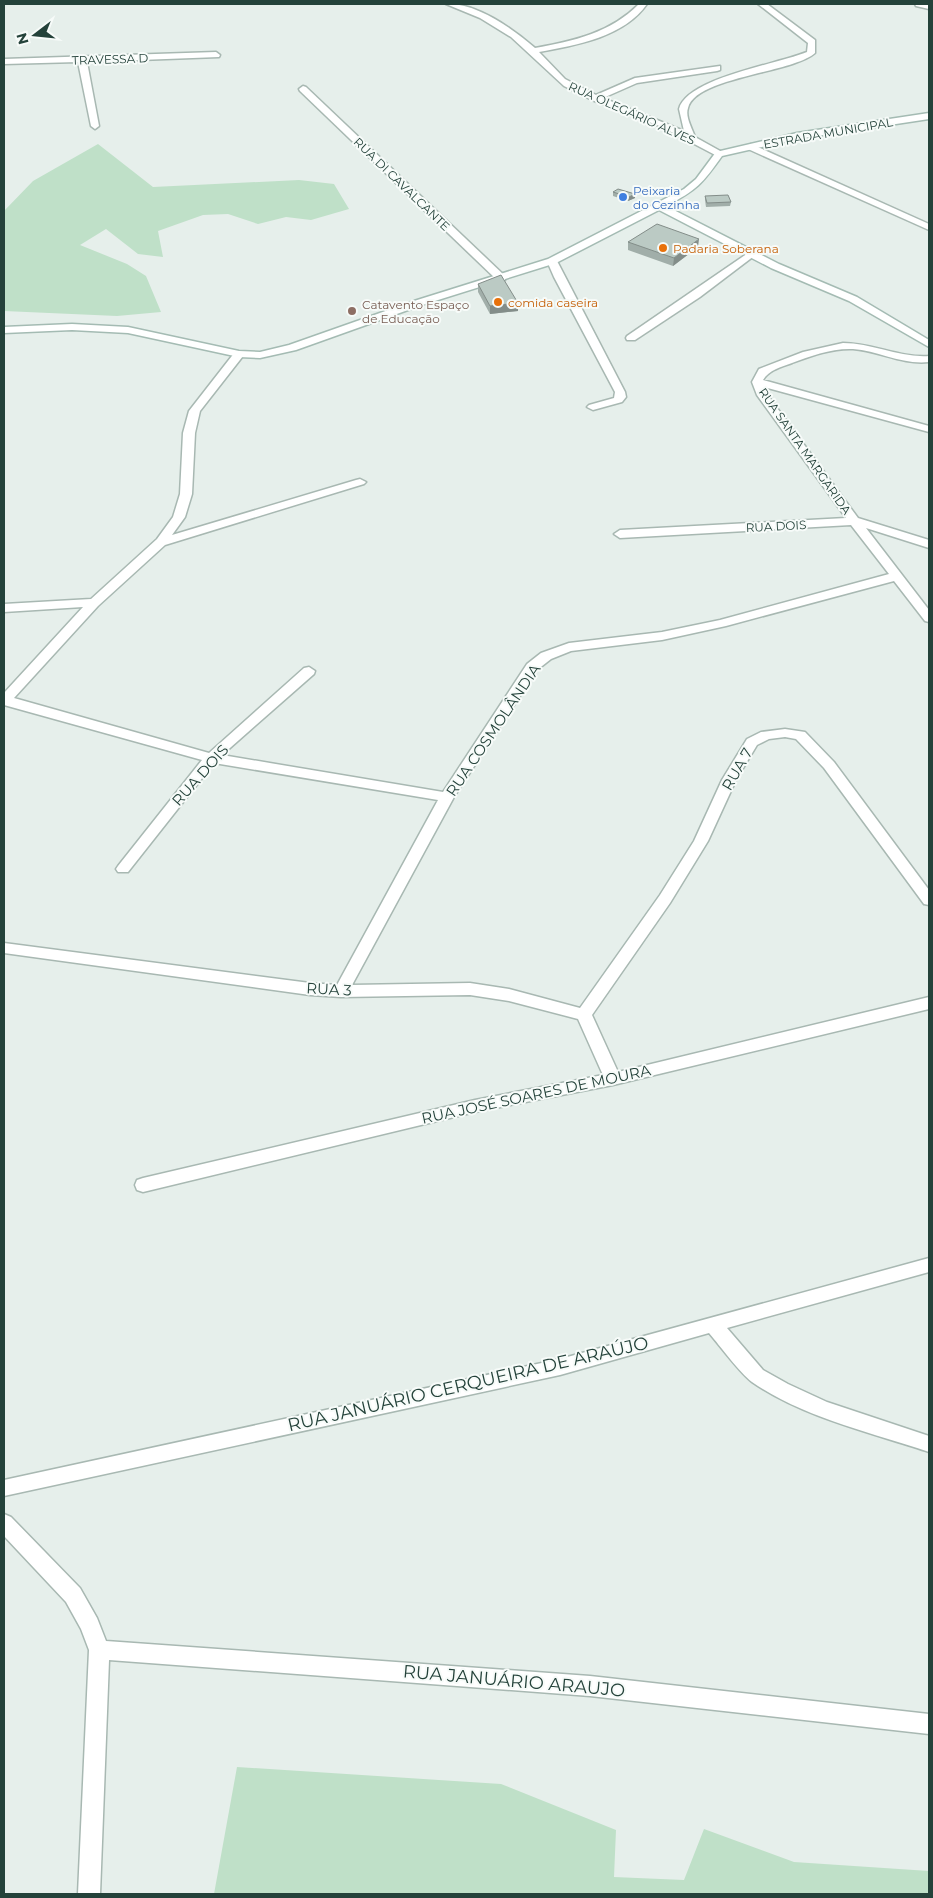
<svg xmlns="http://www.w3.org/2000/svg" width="933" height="1898" font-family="Montserrat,sans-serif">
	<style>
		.green { fill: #bfe0c8 }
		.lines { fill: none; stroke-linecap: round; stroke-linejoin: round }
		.street-casing { stroke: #a8b8b2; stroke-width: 3 }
		.secondary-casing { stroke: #a4bbb3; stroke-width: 3 }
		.street { fill: #fff; fill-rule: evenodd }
		.secondary { fill: #fff; fill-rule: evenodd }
		.wall { fill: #a1aea9 }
		.shaded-wall { fill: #838d89 }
		.building { fill: #bbcac4; stroke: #838d89 }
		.shop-dot { fill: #3f7fe0; stroke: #f7fbf9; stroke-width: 2 }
		.food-dot { fill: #e8710a; stroke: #f7fbf9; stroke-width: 2 }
		.education-dot { fill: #8d6e63; stroke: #f7fbf9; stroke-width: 2 }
		.labels { text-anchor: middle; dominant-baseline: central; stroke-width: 4; stroke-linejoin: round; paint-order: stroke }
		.far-street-label { font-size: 12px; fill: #24423a; stroke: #f7fbf9 }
		.far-shop-label { font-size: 12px; fill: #366cbe; stroke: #f7fbf9; text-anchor: start }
		.far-food-label { font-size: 12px; fill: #c56008; stroke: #f7fbf9; text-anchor: start }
		.far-education-label { font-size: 12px; fill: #785e54; stroke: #f7fbf9; text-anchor: start }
		.street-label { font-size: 15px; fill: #24423a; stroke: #f7fbf9 }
		.near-street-label { font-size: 18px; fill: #24423a; stroke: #f7fbf9 }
	</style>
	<rect width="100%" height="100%" fill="#e6efeb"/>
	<!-- green -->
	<g class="green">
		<path d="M98,144l55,43 146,-7 35,4 15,25 -38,11 -25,-3 -28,7 -30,-10 -25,1 -45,16 5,26 -25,-3 -32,-25 -26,16 47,19 19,12 15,36 -44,4 -113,-5v-100l29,-30z"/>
		<path d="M237,1767l264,17 115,46 -2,47 70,3 20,-51 90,33 135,9v23h-715z"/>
	</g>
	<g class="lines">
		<!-- street casing -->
		<g class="street-casing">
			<g id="street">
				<path d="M446,4c30,-2 67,25 89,44 39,-7 75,-15 104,-44h8c-23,33 -70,41 -108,48l26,27 31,16 39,-17 85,-12v4l-3,1 -80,12 -34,15 81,33 -5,-22c8,-31 99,-45 128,-57l1,-9 -50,-39h9l48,36v13c-22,20 -120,24 -127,55 -3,9 4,20 7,29l27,15 2,2 -5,3 -57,-30 -70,-27 -28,-14 -53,-49 -31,-19z"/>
				<path d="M915,4l14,1v4l-13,-3z"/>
				<path d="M216,52l4,3 -1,2 -132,5 12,64 -4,3 -4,-3 -13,-64 -74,2v-5z"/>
				<path d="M303,86l3,1 199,189v4h-8l-197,-189 -1,-2z"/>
				<path d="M751,144l178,80v6l-181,-81 -2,-2z"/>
				<path d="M751,251l5,3 -2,2 -54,41 -65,43h-8l-1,-2 1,-2z"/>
				<path d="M552,258l5,3 68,131 1,5 -4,5 -29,8 -6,-3 2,-2 25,-7 1,-6 -61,-115 -7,-16z"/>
				<path d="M843,343c30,0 56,15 86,13v6c-27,3 -50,-11 -76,-13 -21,-1 -42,7 -61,14 -11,4 -23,7 -29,17l166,46v6l-165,-45 2,6 92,125 71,22v8l-63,-20 63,82v12l-4,-1 -31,-40 -168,45 -64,14 -91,11 -20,8 -14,11 -83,127 -102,188 118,-2 39,6 71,19 80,-113 34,-54 28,-61 25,-41 14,-7 24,-3 20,3 29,30 95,128v15l-5,-1 -100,-136 -28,-29 -11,-2 -16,2 -12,6 -21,35 -28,61 -38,62 -78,112 26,57 311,-75v12l-316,76 -138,27 -332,80 -6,-2 -2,-5 2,-5 6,-2 332,-78 128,-25 -25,-56 -69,-18 -39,-6 -129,2 -31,-2 -306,-42v-10l306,40 27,2 101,-185 -224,-37 -86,109h-10l-2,-3 2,-3 84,-106 -198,-55v-12l79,-86 -79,5v-8l87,-5 66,-60 16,-22 7,-23 3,-61 6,-22 46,-59h8l1,2 -1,2 -43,55 -5,22 -3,61 -7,23 -13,18 184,-55 4,-1 6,3 -2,2 -199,61 -67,61 -84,92 195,55 95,-85 5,-1 6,4 -1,3 -92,81 221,37 84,-128 14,-11 28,-10 93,-11 58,-12 169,-46 -38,-49 -231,13 -6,-4 6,-4 226,-12 -89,-123 -5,-13 7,-13 44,-17z"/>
				<path d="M929,1258v14l-202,56 36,42 25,14 39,18 102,34v16c-57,-19 -127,-35 -177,-70 -13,-10 -31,-35 -43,-49l-149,42 -556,121v-16l556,-121z"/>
				<path d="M4,1514l7,3 69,71 17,30 9,23 484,35 339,38v20l-339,-38 -481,-36 -9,234h-22l11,-244 -8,-21 -15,-27 -62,-66z"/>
			</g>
		</g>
		<!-- secondary casing -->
		<g class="secondary-casing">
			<path id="secondary" d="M929,113v6l-132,20 -75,17c-20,28 -25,34 -56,50l113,58 78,33 72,43v7l-80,-46 -78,-33 -112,-58 -103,53 -134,42 -126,45 -36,8 -21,-1 -111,-24 -56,-3 -68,3v-6l68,-3 56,3 111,24 21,1 29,-7 125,-44 134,-42 136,-70 12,-10 20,-27 81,-19z"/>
		</g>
		<!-- street -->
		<use href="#street" class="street"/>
		<!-- secondary -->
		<use href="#secondary" class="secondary"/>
	</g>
	<!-- wall -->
	<g class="wall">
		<path d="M613,192l22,2v4l-7,3 -15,-5z"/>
		<path d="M705,196l26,6 -1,4 -24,1 -1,-7z"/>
		<path d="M628,242l70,5 -25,19 -45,-16z"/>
		<path d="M478,284l40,19v8l-28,3 -12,-22z"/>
	</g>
	<!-- shaded-wall -->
	<g class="shaded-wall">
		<path d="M635,194v4l-7,3 1,-4z"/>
		<path d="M699,239l-1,8 -25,19 1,-8z"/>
		<path d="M518,303v8l-28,3v-8z"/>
	</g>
	<!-- building -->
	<g class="building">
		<path d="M618,189l17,5 -6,3 -16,-5z"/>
		<path d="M728,195l3,7 -24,1 -2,-7z"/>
		<path d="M657,224l42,15 -25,19 -46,-16z"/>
		<path d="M501,275l17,28 -28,3 -12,-22z"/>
	</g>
	<!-- markers -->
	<circle class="shop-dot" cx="623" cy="197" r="5"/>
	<g class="food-dot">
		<circle cx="663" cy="248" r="5"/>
		<circle cx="498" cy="302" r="5"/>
	</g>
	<circle class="education-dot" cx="352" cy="311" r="5"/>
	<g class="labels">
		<!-- far-street labels -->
		<g class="far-street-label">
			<text transform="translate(110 59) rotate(-2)">TRAVESSA D</text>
			<text transform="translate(632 113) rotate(24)">RUA OLEGÁRIO ALVES</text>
			<text transform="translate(828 133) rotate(-10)">ESTRADA MUNICIPAL</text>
			<text transform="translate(402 184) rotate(44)">RUA DI CAVALCANTE</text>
			<text transform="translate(805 451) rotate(55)">RUA SANTA MARGARIDA</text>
			<text transform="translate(776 526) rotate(-3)">RUA DOIS</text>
		</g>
		<!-- far-shop labels -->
		<g class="far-shop-label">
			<text x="633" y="190">Peixaria<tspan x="633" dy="14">do Cezinha</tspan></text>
		</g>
		<!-- far-food labels -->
		<g class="far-food-label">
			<text x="673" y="248">Padaria Soberana</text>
			<text x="508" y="302">comida caseira</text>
		</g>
		<!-- far-education labels -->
		<g class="far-education-label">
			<text x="362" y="304">Catavento Espaço<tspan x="362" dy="14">de Educação</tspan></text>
		</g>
		<!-- street labels -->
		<g class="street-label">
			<text transform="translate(493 730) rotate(-56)">RUA COSMOLÂNDIA</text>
			<text transform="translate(737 769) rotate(-60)">RUA 7</text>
			<text transform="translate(200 775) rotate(-48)">RUA DOIS</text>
			<text transform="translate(329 989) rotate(3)">RUA 3</text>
			<text transform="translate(536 1094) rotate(-12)">RUA JOSÉ SOARES DE MOURA</text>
		</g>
		<!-- near-street labels -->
		<g class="near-street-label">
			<text transform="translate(468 1384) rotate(-13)">RUA JANUÁRIO CERQUEIRA DE ARAÚJO</text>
			<text transform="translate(514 1681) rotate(5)">RUA JANUÁRIO ARAUJO</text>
		</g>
	</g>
	<!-- border -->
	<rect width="933" height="1898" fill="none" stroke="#24423a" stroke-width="10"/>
	<!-- north arrow -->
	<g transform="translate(35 35) rotate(254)" stroke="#f7fbf9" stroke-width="4" paint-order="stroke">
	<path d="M0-4L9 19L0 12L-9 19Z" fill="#24423a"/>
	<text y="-8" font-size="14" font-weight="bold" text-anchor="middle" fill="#24423a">N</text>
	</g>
</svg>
